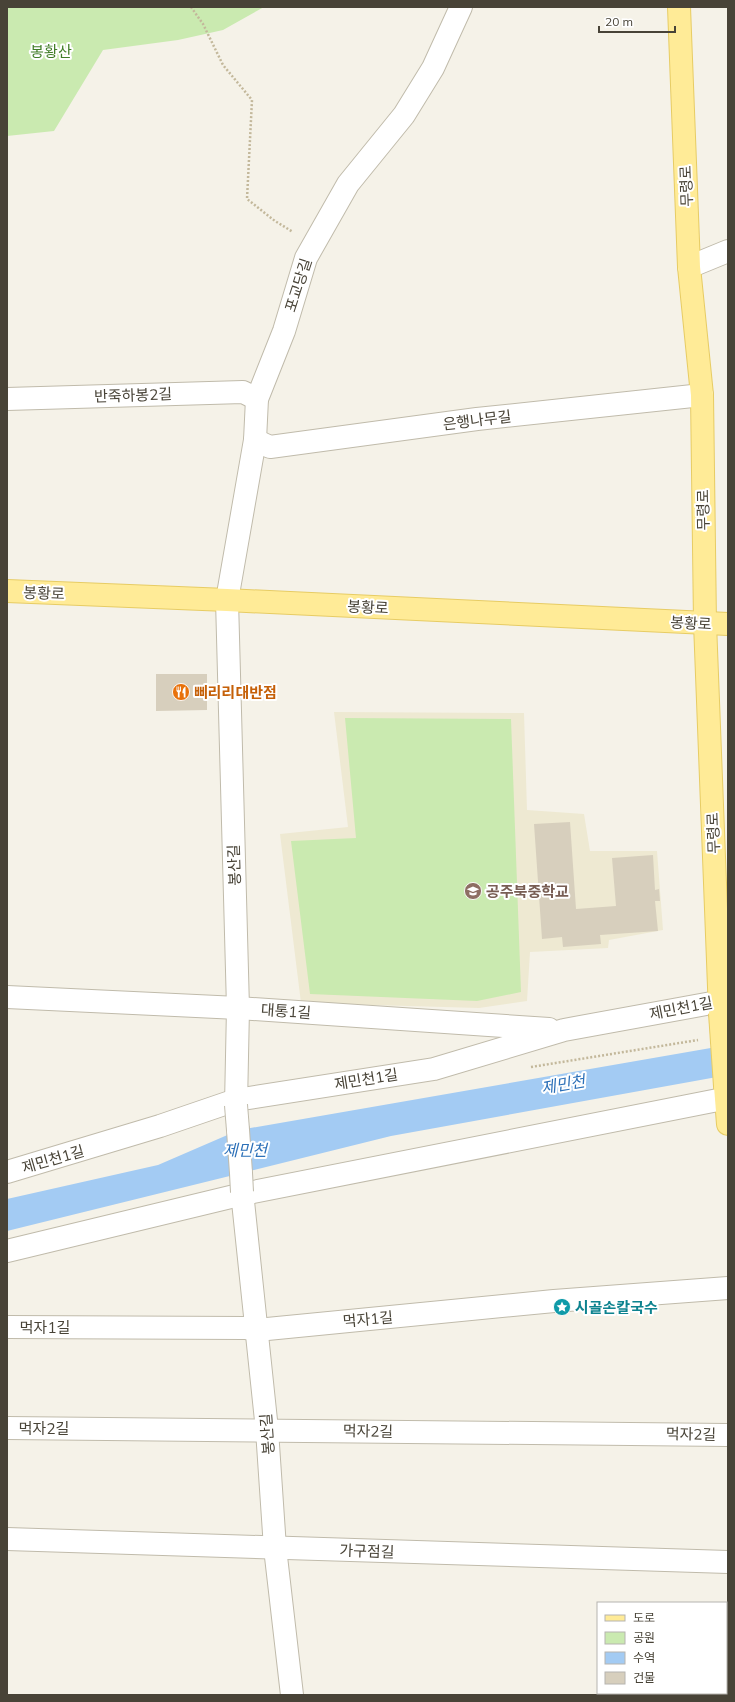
<svg xmlns="http://www.w3.org/2000/svg" width="735" height="1702" font-family="Mulish,'Noto Sans KR',sans-serif">
	<style>
		.education { fill: #eee9d2 }
		.green { fill: #caeab0 }
		.water { fill: #a3cbf3 }
		.building { fill: #d7cfbd }
		.lines { fill: none; stroke-linecap: round; stroke-linejoin: round }
		.minor-casing { stroke: #c0bbab; stroke-width: 24 }
		.major-casing { stroke: #e7cc64; stroke-width: 24 }
		.path { stroke: #c3b89b; stroke-width: 2.5; stroke-dasharray: 2 2; stroke-linecap: butt }
		.minor { stroke: #fff; stroke-width: 22 }
		.major { stroke: #ffeb97; stroke-width: 22 }
		.minor-bridge-casing { stroke: #c0bbab; stroke-width: 24; stroke-linecap: butt }
		.major-bridge-casing { stroke: #e7cc64; stroke-width: 24; stroke-linecap: butt }
		.minor-bridge { stroke: #fff; stroke-width: 22 }
		.major-bridge { stroke: #ffeb97; stroke-width: 22 }
		.labels { text-anchor: middle; dominant-baseline: central; stroke-width: 4; stroke-linejoin: round; paint-order: stroke }
		.park-label { font-size: 15px; fill: #407d27; stroke: #fff }
		.street-label { font-size: 15px; fill: #484337; stroke: #fff }
		.food-label { font-size: 15px; font-weight: bold; fill: #c56008; stroke: #fff; text-anchor: start }
		.education-label { font-size: 15px; font-weight: bold; fill: #785e54; stroke: #fff; text-anchor: start }
		.culture-label { font-size: 15px; font-weight: bold; fill: #0d838f; stroke: #fff; text-anchor: start }
		.water-label { font-size: 16px; font-style: italic; fill: #2c70b8; stroke: #fff }
	</style>
	<rect width="100%" height="100%" fill="#f5f2e8"/>
	<!-- education -->
	<path class="education" d="M334,712l190,1 3,97 57,4 6,37h67l6,79 -54,10 -1,8 -78,4 -3,49 -48,7 -178,-5 -21,-169 68,-7z"/>
	<!-- green -->
	<g class="green">
		<path d="M7,7h257l-41,23 -45,10 -75,10 -49,81 -47,5z"/>
		<path d="M345,718l166,1 10,273 -44,9 -167,-7 -19,-153 65,-3z"/>
	</g>
	<!-- water -->
	<path class="water" d="M728,1045v30l-337,61 -384,95v-32l151,-34 81,-35z"/>
	<!-- building -->
	<g class="building">
		<path d="M156,674h51v36l-51,1z"/>
		<path d="M570,822l6,87 40,-3 -4,-48 41,-3 2,35 4,-1 1,12h-5l3,30 -58,4 1,9 -38,3 -1,-10 -20,2 -8,-115z"/>
	</g>
	<g class="lines">
		<!-- minor casing -->
		<g class="minor-casing">
			<g id="minor">
				<path d="M689,267l39,-16"/>
				<path d="M7,399l236,-7 14,7"/>
				<path d="M255,440l15,7 207,-28 225,-24"/>
				<path d="M7,997l231,11 311,21"/>
				<path d="M236,1105l2,-97 -11,-408 28,-160 2,-41 27,-68 22,-73 42,-74 56,-69 29,-47 28,-61"/>
				<path d="M238,1130l3,43"/>
				<path d="M7,1172l153,-46 76,-26 198,-31 130,-39 164,-30"/>
				<path d="M242,1192l25,238 8,118 17,147"/>
				<path d="M7,1251l236,-57 485,-96"/>
				<path d="M7,1327l238,1 12,2 297,-29 174,-13"/>
				<path d="M7,1428l721,7"/>
				<path d="M7,1539l721,23"/>
			</g>
		</g>
		<!-- major casing -->
		<g class="major-casing">
			<g id="major">
				<path d="M679,7l10,260 13,128 3,228 15,390"/>
				<path d="M7,591l220,9 501,24"/>
				<path d="M725,1086l3,38"/>
			</g>
		</g>
		<!-- path -->
		<g class="path">
			<path d="M191,7l12,17 20,41 29,35 -5,99 28,22 18,11"/>
			<path d="M531,1067l167,-27"/>
		</g>
		<!-- minor -->
		<use href="#minor" class="minor"/>
		<!-- major -->
		<use href="#major" class="major"/>
		<!-- minor-bridge casing -->
		<g class="minor-bridge-casing">
			<g id="minor-bridge">
				<path d="M236,1105l2,25"/>
				<path d="M241,1173l1,19"/>
			</g>
		</g>
		<!-- major-bridge casing -->
		<g class="major-bridge-casing">
			<path id="major-bridge" d="M720,1013l5,73"/>
		</g>
		<!-- minor-bridge -->
		<use href="#minor-bridge" class="minor-bridge"/>
		<!-- major-bridge -->
		<use href="#major-bridge" class="major-bridge"/>
	</g>
	<!-- icons -->
	<defs>
		<g id="restaurant-disc" transform="scale(0.9)"><circle r="9.5" fill="#e8710a" stroke="#fff"/><path d="M-5-6h1v4h1v-4h1v4h1v-4h1v5L-1.5 .5V6h-2V.5L-5-1ZM5-6V6H3V1.5H1.5Q1.5-4 5-6Z" fill="#fff"/></g>
		<g id="school-disc" transform="scale(0.9)"><circle r="9.5" fill="#8d6e63" stroke="#fff"/><path d="M0-5L7-2L0 1L-7-2ZM-4 1L0 2.5L4 1V4Q0 6-4 4Z" fill="#fff"/></g>
		<g id="sight-disc" transform="scale(0.9)"><circle r="9.5" fill="#0f9aa8" stroke="#fff"/><path d="M0-6L1.8-2.2L6-1.7L2.9 1.2L3.7 5.4L0 3.3L-3.7 5.4L-2.9 1.2L-6-1.7L-1.8-2.2Z" fill="#fff"/></g>
	</defs>
	<g fill-rule="evenodd">
		<use href="#restaurant-disc" x="181" y="692"/>
		<use href="#school-disc" x="473" y="891"/>
		<use href="#sight-disc" x="562" y="1307"/>
	</g>
	<g class="labels">
		<!-- park labels -->
		<g class="park-label">
			<text x="51" y="51">봉황산</text>
		</g>
		<!-- street labels -->
		<g class="street-label">
			<text transform="translate(686 186) rotate(-92)">무령로</text>
			<text transform="translate(298 285) rotate(-72)">포교당길</text>
			<text transform="translate(133 395) rotate(-2)">반죽하봉2길</text>
			<text transform="translate(477 420) rotate(-7)">은행나무길</text>
			<text transform="translate(703 510) rotate(-91)">무령로</text>
			<text transform="translate(44 593) rotate(2)">봉황로</text>
			<text transform="translate(368 607) rotate(3)">봉황로</text>
			<text transform="translate(691 623) rotate(3)">봉황로</text>
			<text transform="translate(713 833) rotate(-92)">무령로</text>
			<text transform="translate(234 865) rotate(-92)">봉산길</text>
			<text transform="translate(681 1008) rotate(-11)">제민천1길</text>
			<text transform="translate(286 1011) rotate(4)">대통1길</text>
			<text transform="translate(366 1079) rotate(-9)">제민천1길</text>
			<text transform="translate(53 1159) rotate(-16)">제민천1길</text>
			<text transform="translate(368 1319) rotate(-5)">먹자1길</text>
			<text x="45" y="1327">먹자1길</text>
			<text x="44" y="1428">먹자2길</text>
			<text transform="translate(368 1431) rotate(1)">먹자2길</text>
			<text transform="translate(267 1434) rotate(-94)">봉산길</text>
			<text transform="translate(691 1434) rotate(1)">먹자2길</text>
			<text transform="translate(367 1551) rotate(2)">가구점길</text>
		</g>
		<!-- food labels -->
		<g class="food-label">
			<text x="194" y="692">삐리리대반점</text>
		</g>
		<!-- education labels -->
		<g class="education-label">
			<text x="486" y="891">공주북중학교</text>
		</g>
		<!-- culture labels -->
		<g class="culture-label">
			<text x="575" y="1307">시골손칼국수</text>
		</g>
		<!-- water labels -->
		<g class="water-label">
			<text transform="translate(563 1084) rotate(-10)">제민천</text>
			<text x="245" y="1150">제민천</text>
		</g>
	</g>
	<!-- border -->
	<rect width="735" height="1702" fill="none" stroke="#484337" stroke-width="16"/>
	<!-- legend -->
	<rect x="597" y="1602" width="130" height="92" fill="#ffffff" stroke="#b6b4af"/>
	<rect x="605" y="1615" width="20" height="6" fill="#ffeb97" stroke="#b6b4af"/>
	<text x="633" y="1622" font-size="12" fill="#484337">도로</text>
	<rect x="605" y="1632" width="20" height="12" fill="#caeab0" stroke="#b6b4af"/>
	<text x="633" y="1642" font-size="12" fill="#484337">공원</text>
	<rect x="605" y="1652" width="20" height="12" fill="#a3cbf3" stroke="#b6b4af"/>
	<text x="633" y="1662" font-size="12" fill="#484337">수역</text>
	<rect x="605" y="1672" width="20" height="12" fill="#d7cfbd" stroke="#b6b4af"/>
	<text x="633" y="1682" font-size="12" fill="#484337">건물</text>
	<!-- scale -->
	<path d="M599 26v6h76v-6" fill="none" stroke="#484337" stroke-width="2"/>
	<text x="605" y="26" font-size="12" fill="#484337" stroke="#ffffff" stroke-width="3" paint-order="stroke">20 m</text>
</svg>
